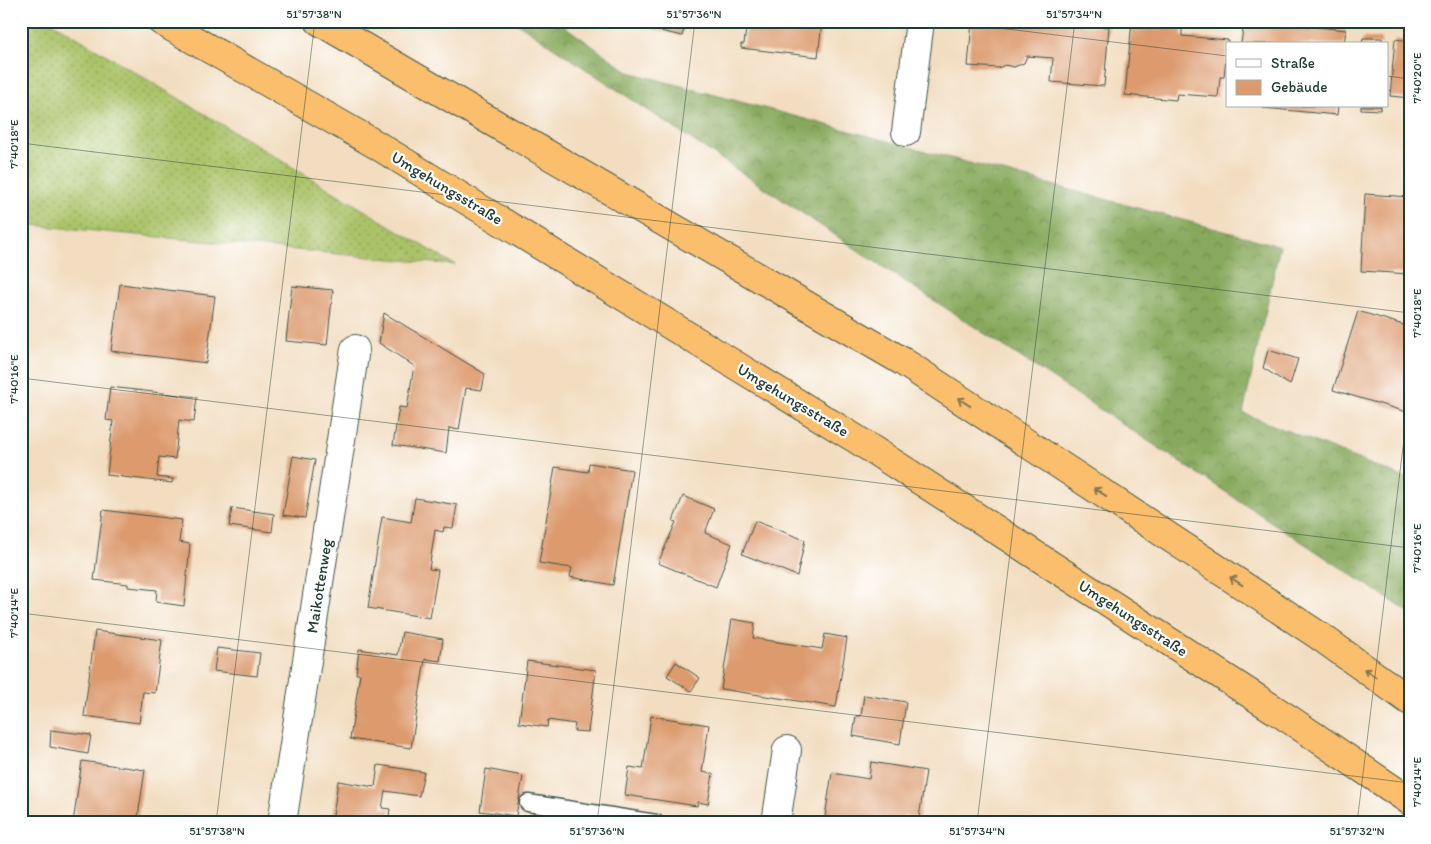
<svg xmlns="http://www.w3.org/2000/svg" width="1431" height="844" font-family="Itim,sans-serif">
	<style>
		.grass { fill: url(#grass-dots); stroke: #64804e }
		.forest { fill: url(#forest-crowns); stroke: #537348 }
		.building { fill: #dc9a6d }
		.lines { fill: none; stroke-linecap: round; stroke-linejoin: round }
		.lane-casing { stroke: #3f5549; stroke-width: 19 }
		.street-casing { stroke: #3f5549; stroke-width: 30 }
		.highway-casing { stroke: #3f5549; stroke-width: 30 }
		.lane { stroke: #fff; stroke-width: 16 }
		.street { stroke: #fff; stroke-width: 28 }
		.highway { stroke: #fabe6d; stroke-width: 28 }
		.oneway { stroke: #82774e }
		.ticks { fill: none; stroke: #1f3d34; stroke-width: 1; stroke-opacity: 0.45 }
		.labels { text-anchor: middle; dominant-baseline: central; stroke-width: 4.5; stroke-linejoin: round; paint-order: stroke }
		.street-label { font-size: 16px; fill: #1f3d34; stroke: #fff }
		.neatline { fill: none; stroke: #1f3d34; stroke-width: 2 }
		.ticks-label { font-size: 12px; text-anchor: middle; fill: #1f3d34 }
	</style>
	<defs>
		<pattern id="grass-dots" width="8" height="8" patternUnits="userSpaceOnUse" patternTransform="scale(1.25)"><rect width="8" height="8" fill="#aac368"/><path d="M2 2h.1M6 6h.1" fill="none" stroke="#8aa056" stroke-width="1.8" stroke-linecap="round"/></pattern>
		<pattern id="forest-crowns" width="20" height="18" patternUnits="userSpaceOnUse" patternTransform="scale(1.25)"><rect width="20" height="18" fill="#87a95c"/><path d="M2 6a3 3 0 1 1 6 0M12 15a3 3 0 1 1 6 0" fill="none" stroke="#6e8b4d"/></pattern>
	</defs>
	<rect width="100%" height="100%" fill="#fff"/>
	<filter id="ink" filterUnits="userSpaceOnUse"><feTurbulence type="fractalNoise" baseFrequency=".02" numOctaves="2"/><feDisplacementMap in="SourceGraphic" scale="10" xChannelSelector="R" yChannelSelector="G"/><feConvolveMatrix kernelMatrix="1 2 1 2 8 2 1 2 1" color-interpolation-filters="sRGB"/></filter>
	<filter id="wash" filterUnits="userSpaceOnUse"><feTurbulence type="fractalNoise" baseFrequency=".0096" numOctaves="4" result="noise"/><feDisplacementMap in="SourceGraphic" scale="20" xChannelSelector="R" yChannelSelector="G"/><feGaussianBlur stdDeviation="1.12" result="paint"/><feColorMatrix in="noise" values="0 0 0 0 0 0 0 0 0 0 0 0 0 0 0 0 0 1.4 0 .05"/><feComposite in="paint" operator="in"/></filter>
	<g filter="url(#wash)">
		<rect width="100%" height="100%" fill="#f2ddc0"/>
		<!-- grass -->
		<path class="grass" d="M21,21h29l405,244 -434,-41z"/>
		<!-- forest -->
		<path class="forest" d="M514,21h43l72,51 651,174 -37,167 167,67v133l-545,-358z"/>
		<g id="blocks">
			<!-- building -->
			<g class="building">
				<path d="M654,21h32l-4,15 -30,-7z"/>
				<path d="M747,21h75l-4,36 -77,-9v-4h3z"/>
				<path d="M980,21h69l60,6 -5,59 -53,-4 2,-24 -26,-2 -3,7 -10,4 -9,-2 -7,3 -30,-2 4,-44 8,1z"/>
				<path d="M1132,21h50v15l46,4 -4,37h-4l-2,20 -41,-3 -1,6 -51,-5z"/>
				<path d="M1244,21h17l85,9 -2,14h-103z"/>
				<path d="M1363,38h19v6h-20z"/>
				<path d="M1395,39l15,2v57l-20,-2z"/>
				<path d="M1263,106h75l-1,9 -74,-7z"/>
				<path d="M1361,106h20l-1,4 -19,-1z"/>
				<path d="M1365,194l45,3v77l-49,-3z"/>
				<path d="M120,284l95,12 -9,67 -95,-12z"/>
				<path d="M1408,285h2v23l-3,-1z"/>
				<path d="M292,286l41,4 -6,55 -41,-4z"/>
				<path d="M1358,311l52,16v86l-77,-23z"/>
				<path d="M384,313l101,61 -3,16 -16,-2 -7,42 -10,-2 -3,25 -53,-8 6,-38 8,1 7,-42 -35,-23z"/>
				<path d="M1268,350l30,9 -8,26 -27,-17z"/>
				<path d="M110,387l87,10 -3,25 -15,-2 -4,39 -16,-2 -2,20 16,2 -1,4 -65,-8 6,-54 -7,-1z"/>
				<path d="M293,456l22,4 -10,58 -22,-3z"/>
				<path d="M589,463l43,7 -19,115 -43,-8 2,-9 -33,-5 16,-96 33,5z"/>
				<path d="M683,496l31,13 -9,24 27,11 -16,43 -58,-24 18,-41 -3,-1z"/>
				<path d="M415,498l42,7 -4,23 -9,-1 -1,5 -8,-2 -6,39 9,1 -8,48 -62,-10 14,-91 29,5z"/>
				<path d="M232,508l42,6 -2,18 -43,-6z"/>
				<path d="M103,510l79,10 -3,22 11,2 -6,62 -28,-4 1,-12 -29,-3v-3l-34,-4z"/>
				<path d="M755,521l50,19 -8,36 -55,-22z"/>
				<path d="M732,619l23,4 -2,15 69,11 3,-15 22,4 -11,69 -115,-18z"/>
				<path d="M95,631l67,9 -7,53 -12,-1 -4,31 -55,-7z"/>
				<path d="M402,632l41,7 -3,22 -15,-2 -14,89 -61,-9 10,-65h-4l3,-25 39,6z"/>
				<path d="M217,648l43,5 -3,23 -43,-5z"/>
				<path d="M527,661l69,9 -8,62 -14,-1 1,-7 -27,-4 -1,7 -28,-4z"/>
				<path d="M676,662l24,16 -9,13 -24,-15z"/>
				<path d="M864,695l42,7 -6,42 -47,-8 3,-20h5z"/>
				<path d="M651,716l58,9 -7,47 11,2 -5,30 -10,-2 -1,4 -72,-11 4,-28 14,2z"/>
				<path d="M51,730l40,5 -3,19 -38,-7z"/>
				<path d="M82,761l63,9 -8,53h-64z"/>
				<path d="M871,762l55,9 -7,47 -16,-3 -2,8h-77l8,-50 37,6z"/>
				<path d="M378,765l46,7 -5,24 -34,-5 -3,17 8,1 -2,14h-56l6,-42 37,6z"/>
				<path d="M486,769l37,7 -7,40 -36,-5z"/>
			</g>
		</g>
	</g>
	<g filter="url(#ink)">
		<use href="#blocks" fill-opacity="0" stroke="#3f5549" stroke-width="1"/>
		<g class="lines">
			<!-- lane casing -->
			<g class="lane-casing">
				<path id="lane" d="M528,803l128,20"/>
			</g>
			<!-- street casing -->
			<g class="street-casing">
				<g id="street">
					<path d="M906,132l14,-111"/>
					<path d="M282,823l73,-474"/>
					<path d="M776,823l11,-73"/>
				</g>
			</g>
			<!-- highway casing -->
			<g class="highway-casing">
				<g id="highway">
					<path d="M161,21l214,123 481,295 433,280 121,82"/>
					<path d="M319,21l583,340 416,274 92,66"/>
				</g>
			</g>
			<!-- lane -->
			<use href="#lane" class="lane"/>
			<!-- street -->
			<use href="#street" class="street"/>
			<!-- highway -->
			<use href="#highway" class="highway"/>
		</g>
		<!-- one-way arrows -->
		<defs><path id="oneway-shaft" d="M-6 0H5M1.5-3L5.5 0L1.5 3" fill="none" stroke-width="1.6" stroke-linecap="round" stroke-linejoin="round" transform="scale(1.25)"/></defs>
		<g class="oneway">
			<use href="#oneway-shaft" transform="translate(964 402) rotate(-147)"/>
			<use href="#oneway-shaft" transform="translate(1100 492) rotate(-147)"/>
			<use href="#oneway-shaft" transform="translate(1236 581) rotate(-147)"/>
			<use href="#oneway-shaft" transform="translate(1370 673) rotate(-144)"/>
		</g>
	</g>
	<!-- ticks -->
	<path class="ticks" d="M942,21l285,35M1387,76l23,3M21,143l1389,170M21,378l1389,170M21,613l1389,170M216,823l99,-802M597,823l98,-802M977,823l98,-802M1357,823l53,-433"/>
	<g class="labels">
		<!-- street labels -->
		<g class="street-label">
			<text transform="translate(447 188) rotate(31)">Umgehungsstraße</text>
			<text transform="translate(793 400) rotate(31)">Umgehungsstraße</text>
			<text transform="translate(319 586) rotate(-81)">Maikottenweg</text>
			<text transform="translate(1133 618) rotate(33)">Umgehungsstraße</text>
		</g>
	</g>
	<!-- margin -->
	<rect width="1431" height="844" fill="none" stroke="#fff" stroke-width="55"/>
	<!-- legend -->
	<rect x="1226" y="42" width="162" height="65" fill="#ffffff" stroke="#a5b1ae"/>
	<rect x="1236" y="59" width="25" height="8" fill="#ffffff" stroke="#a5b1ae"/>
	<text x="1271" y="68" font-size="15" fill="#1f3d34">Straße</text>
	<rect x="1236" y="80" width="25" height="15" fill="#dc9a6d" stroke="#a5b1ae"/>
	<text x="1271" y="92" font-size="15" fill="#1f3d34">Gebäude</text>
	<rect x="28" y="28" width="1376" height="788" class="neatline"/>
	<g class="ticks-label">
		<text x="314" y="18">51°57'38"N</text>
		<text x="694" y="18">51°57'36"N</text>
		<text x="1074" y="18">51°57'34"N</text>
		<text transform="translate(1417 78) rotate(-90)" y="4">7°40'20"E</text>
		<text transform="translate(14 144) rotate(-90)" y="4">7°40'18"E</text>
		<text transform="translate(1417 313) rotate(-90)" y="4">7°40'18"E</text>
		<text transform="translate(14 379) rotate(-90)" y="4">7°40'16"E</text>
		<text transform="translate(1417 548) rotate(-90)" y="4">7°40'16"E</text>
		<text transform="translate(14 613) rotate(-90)" y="4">7°40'14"E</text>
		<text transform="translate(1417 782) rotate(-90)" y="4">7°40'14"E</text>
		<text x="217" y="835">51°57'38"N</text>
		<text x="597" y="835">51°57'36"N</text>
		<text x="977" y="835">51°57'34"N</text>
		<text x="1357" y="835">51°57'32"N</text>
	</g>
</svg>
